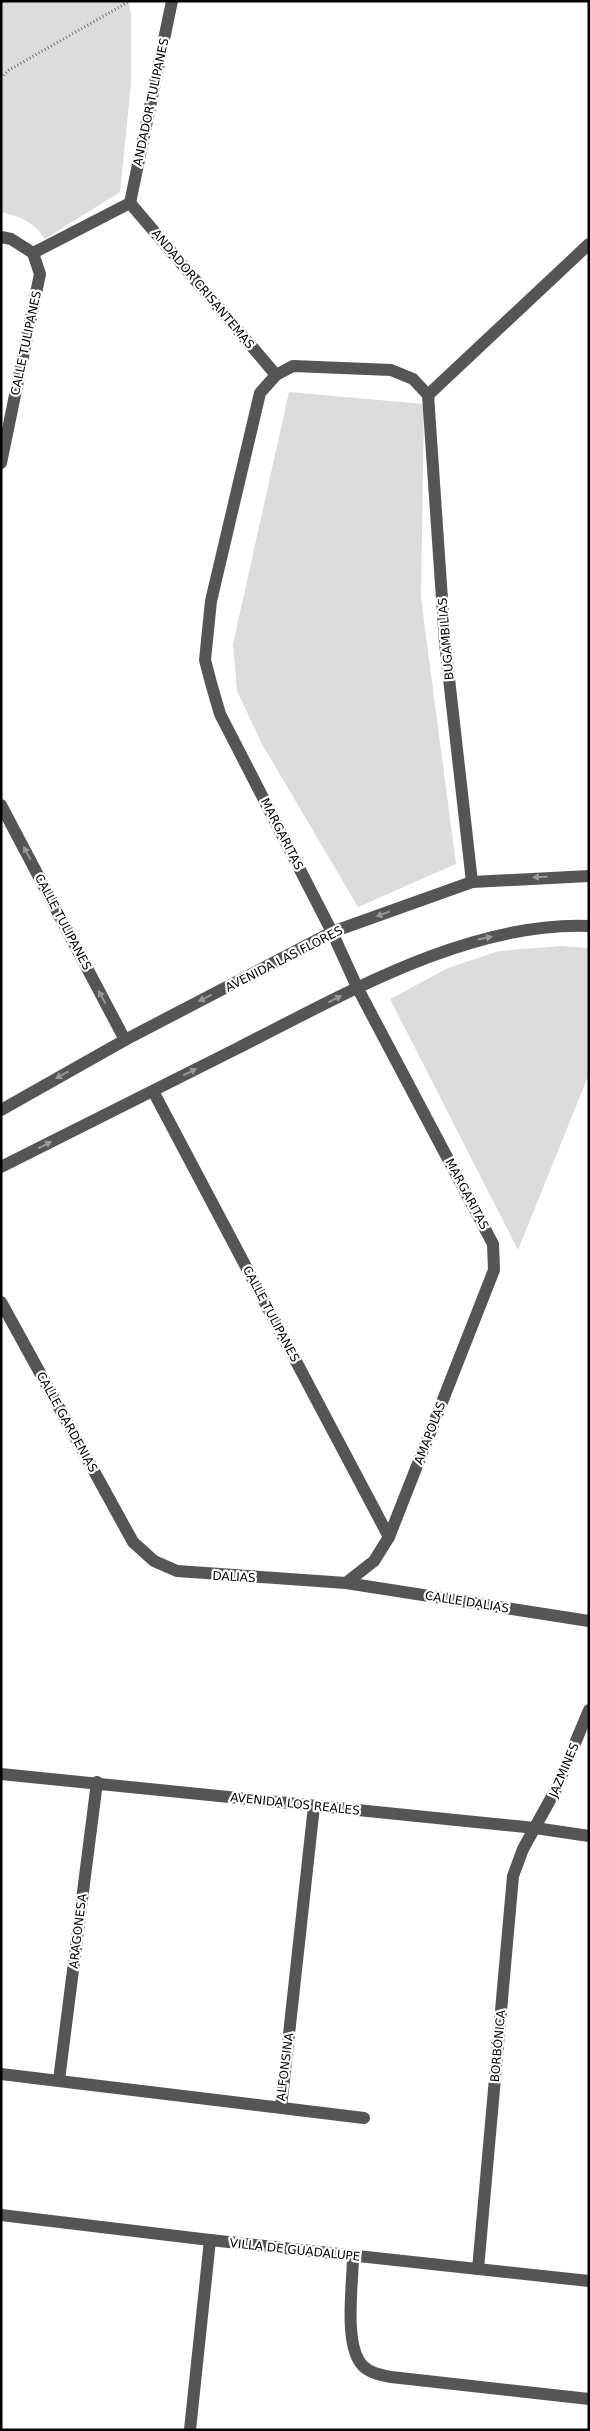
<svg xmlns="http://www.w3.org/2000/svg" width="590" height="2431" font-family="'DejaVu Sans',sans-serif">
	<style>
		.green { fill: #dcdcdc }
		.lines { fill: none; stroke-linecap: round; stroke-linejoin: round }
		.path { stroke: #777; stroke-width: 3; stroke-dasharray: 1 2.5; stroke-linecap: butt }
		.minor { stroke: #555; stroke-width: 12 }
		.oneway { fill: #999 }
		.labels { text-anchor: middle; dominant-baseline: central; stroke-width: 4.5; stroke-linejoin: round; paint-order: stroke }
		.street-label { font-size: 12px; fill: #000; stroke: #fff }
	</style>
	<rect width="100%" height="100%" fill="#fff"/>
	<!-- green -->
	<g class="green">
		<path d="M1,1h127l3,12v71l-11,108 -75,47c-11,-17 -24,-22 -44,-27z"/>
		<path d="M289,392l135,12 -3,194 35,266 -98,43 -96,-163 -25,-53 -4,-47z"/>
		<path d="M561,946l28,2v126l-71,176 -128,-251 58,-31 51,-17z"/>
	</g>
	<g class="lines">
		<!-- path -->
		<path class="path" d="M1,78l8,-8 121,-69"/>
		<!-- minor -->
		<g class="minor">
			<path d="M130,203l146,172"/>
			<path d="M130,203l42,-202"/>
			<path d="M1,237l10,2 22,14"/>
			<path d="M33,253l97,-50"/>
			<path d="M428,395l17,248 27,239"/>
			<path d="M428,395l161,-151"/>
			<path d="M1,463l39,-189 -7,-21"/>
			<path d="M1,805l124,235"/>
			<path d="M153,1091l236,446"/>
			<path d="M1,1110l124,-70 207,-108 140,-50 117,-6"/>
			<path d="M1,1167c79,-39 158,-79 237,-119 105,-53 231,-127 351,-122"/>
			<path d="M1,1302l132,240 21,19 23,10 169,12 243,38"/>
			<path d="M346,1583l28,-22 15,-24 105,-267 -1,-26 -136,-257 -25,-55 -112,-218 -9,-31 -6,-23 6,-59 49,-208 16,-18 17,-9 98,4 22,9 15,16"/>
			<path d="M1,1774l534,54 54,8"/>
			<path d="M1,2074l363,44"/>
			<path d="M59,2080l38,-298"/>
			<path d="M281,2107l33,-301"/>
			<path d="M1,2215l209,25 379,41"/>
			<path d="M353,2256c0,27 -10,90 10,110 7,7 18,9 28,11l198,22"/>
			<path d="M478,2269l35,-393 10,-27 32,-58 34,-81"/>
			<path d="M190,2430l20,-190"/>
		</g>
	</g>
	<!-- one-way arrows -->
	<defs><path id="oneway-solid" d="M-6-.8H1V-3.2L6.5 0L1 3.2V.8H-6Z" transform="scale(1.25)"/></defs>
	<g class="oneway">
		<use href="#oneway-solid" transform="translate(27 853) rotate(-118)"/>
		<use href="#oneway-solid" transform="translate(540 877) rotate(179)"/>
		<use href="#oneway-solid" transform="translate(383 914) rotate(160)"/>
		<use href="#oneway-solid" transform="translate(485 938) rotate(-12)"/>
		<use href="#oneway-solid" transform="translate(102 997) rotate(-118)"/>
		<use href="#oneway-solid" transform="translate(205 998) rotate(153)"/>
		<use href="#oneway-solid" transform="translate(335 999) rotate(-27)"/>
		<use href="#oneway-solid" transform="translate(190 1072) rotate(-27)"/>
		<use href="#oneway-solid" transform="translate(62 1075) rotate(151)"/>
		<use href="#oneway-solid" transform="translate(45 1145) rotate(-27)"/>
	</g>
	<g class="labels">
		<!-- street labels -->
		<g class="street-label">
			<text transform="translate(151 102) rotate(-78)">ANDADOR TULIPANES</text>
			<text transform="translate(203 289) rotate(50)">ANDADOR CRISANTEMAS</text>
			<text transform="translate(26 343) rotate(-78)">CALLE TULIPANES</text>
			<text transform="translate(446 639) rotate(-95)">BUGAMBILIAS</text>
			<text transform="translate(282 834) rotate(63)">MARGARITAS</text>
			<text transform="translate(63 922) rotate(62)">CALLE TULIPANES</text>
			<text transform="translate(284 959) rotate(-27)">AVENIDA LAS FLORES</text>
			<text transform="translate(467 1194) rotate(62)">MARGARITAS</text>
			<text transform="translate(271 1314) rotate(62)">CALLE TULIPANES</text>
			<text transform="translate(67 1422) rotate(61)">CALLE GARDENIAS</text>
			<text transform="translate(430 1433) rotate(-69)">AMAPOLAS</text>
			<text transform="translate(234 1577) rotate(3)">DALIAS</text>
			<text transform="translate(467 1602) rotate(9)">CALLE DALIAS</text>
			<text transform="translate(564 1770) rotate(-67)">JAZMINES</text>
			<text transform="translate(295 1804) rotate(6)">AVENIDA LOS REALES</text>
			<text transform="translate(78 1931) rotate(-83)">ARAGONESA</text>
			<text transform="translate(498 2046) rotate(-85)">BORBÓNICA</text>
			<text transform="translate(285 2067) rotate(-83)">ALFONSINA</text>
			<text transform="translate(295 2250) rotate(6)">VILLA DE GUADALUPE</text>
		</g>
	</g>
	<!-- border -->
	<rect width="590" height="2431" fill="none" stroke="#000000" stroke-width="5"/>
</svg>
